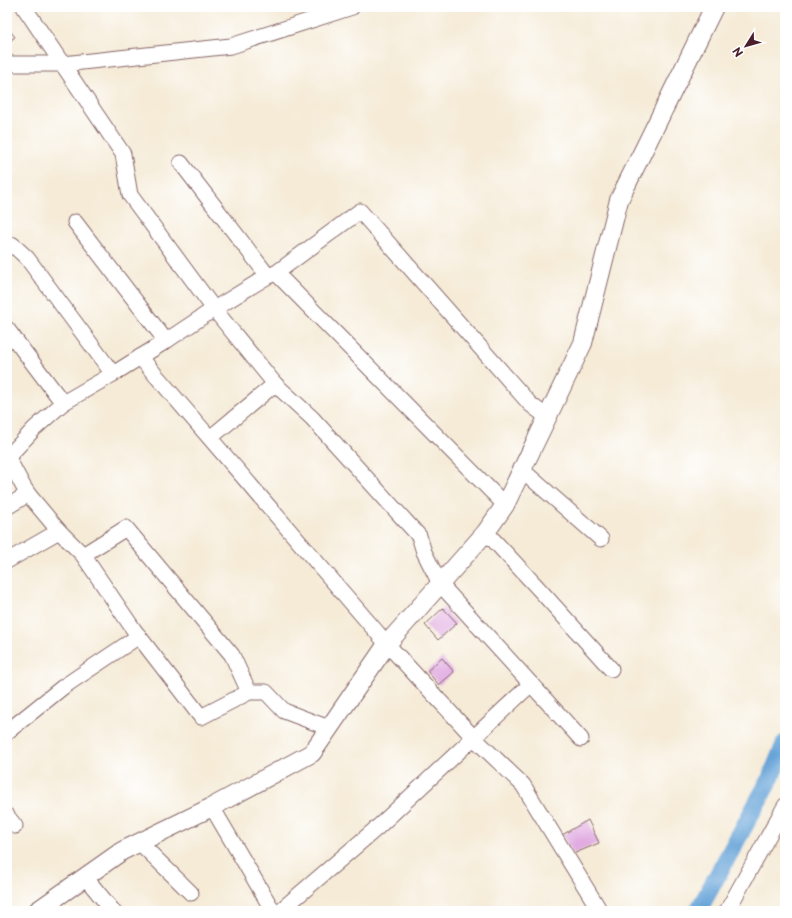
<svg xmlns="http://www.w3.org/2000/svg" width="792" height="918" font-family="'Playpen Sans',sans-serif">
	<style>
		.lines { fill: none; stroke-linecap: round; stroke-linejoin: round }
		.canal { stroke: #67a4d8; stroke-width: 18 }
		.building { fill: #e1ace1 }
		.minor-casing { stroke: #866667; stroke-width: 17 }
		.tertiary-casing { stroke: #866667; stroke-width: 20 }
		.minor { stroke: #fff; stroke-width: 15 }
		.tertiary { stroke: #fff; stroke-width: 18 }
	</style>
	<rect width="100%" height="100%" fill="#fff"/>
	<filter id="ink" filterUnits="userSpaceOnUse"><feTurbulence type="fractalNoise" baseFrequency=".025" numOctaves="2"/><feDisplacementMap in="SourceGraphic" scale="8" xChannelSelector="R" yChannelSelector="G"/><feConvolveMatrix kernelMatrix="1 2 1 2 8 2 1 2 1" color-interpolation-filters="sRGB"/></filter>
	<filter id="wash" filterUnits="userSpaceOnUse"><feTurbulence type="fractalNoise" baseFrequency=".012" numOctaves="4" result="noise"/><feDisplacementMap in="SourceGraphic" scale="16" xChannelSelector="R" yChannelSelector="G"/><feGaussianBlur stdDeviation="0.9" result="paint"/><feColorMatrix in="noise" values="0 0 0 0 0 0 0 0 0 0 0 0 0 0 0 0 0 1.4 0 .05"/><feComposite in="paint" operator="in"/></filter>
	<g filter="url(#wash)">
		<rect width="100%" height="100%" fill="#f5ebd7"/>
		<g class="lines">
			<!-- canal -->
			<path class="canal" d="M698,911l72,-132 15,-36"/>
		</g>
		<g id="blocks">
			<!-- building -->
			<g class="building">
				<path d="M7,27l8,10 -8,6z"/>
				<path d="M443,608l14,15 -19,17 -13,-15z"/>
				<path d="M442,658l12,14 -15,13 -12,-14z"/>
				<path d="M588,820l11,23 -26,11 -11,-19z"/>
			</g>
		</g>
	</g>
	<g filter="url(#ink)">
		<use href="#blocks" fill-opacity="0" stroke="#866667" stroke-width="1"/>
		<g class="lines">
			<!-- minor casing -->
			<g class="minor-casing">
				<g id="minor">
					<path d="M24,7l99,147 7,41 84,114 61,75 37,34 107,118 5,16 16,32 141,155"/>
					<path d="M7,64h56l168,-18 121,-39"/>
					<path d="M181,163l87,113 8,-3 229,232"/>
					<path d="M75,222l91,119"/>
					<path d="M7,248l6,-3 14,13 86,116"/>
					<path d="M276,273l84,-62 170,193 17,13"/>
					<path d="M7,329l56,74"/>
					<path d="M140,357l247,287 87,94 49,47 77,126"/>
					<path d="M210,438l65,-54"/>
					<path d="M7,458l27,-29 29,-26 50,-29 53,-33 48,-32 54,-33"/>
					<path d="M8,458l15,28 5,8 31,37 24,24 51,75 67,87 48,-25h17l18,19 45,17"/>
					<path d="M522,470l79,69"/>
					<path d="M7,507l21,-13"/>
					<path d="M486,532l52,56 73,81"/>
					<path d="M83,555l43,-27 106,127 17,37"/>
					<path d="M7,561l52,-30"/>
					<path d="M7,732l56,-45 76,-51"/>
					<path d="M212,807l61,104"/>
					<path d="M7,816l8,10"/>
					<path d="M139,842l52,51"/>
					<path d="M85,877l28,34"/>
					<path d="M280,911l98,-84 153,-143"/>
					<path d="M727,911l58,-105"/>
				</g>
			</g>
			<!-- tertiary casing -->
			<g class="tertiary-casing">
				<path id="tertiary" d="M37,911l85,-60 90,-44 100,-54 75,-109 99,-112 19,-27 78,-162 36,-143 95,-193"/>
			</g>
			<!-- minor -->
			<use href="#minor" class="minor"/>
			<!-- tertiary -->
			<use href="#tertiary" class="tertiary"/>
		</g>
	</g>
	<!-- margin -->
	<rect width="792" height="918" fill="none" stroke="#fff" stroke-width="24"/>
	<!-- north arrow -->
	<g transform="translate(746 46) rotate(233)" stroke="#ffffff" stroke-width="3" paint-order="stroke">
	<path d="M0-3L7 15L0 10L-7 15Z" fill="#4a1f2b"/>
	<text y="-6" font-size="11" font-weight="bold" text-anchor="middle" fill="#4a1f2b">N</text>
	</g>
</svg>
